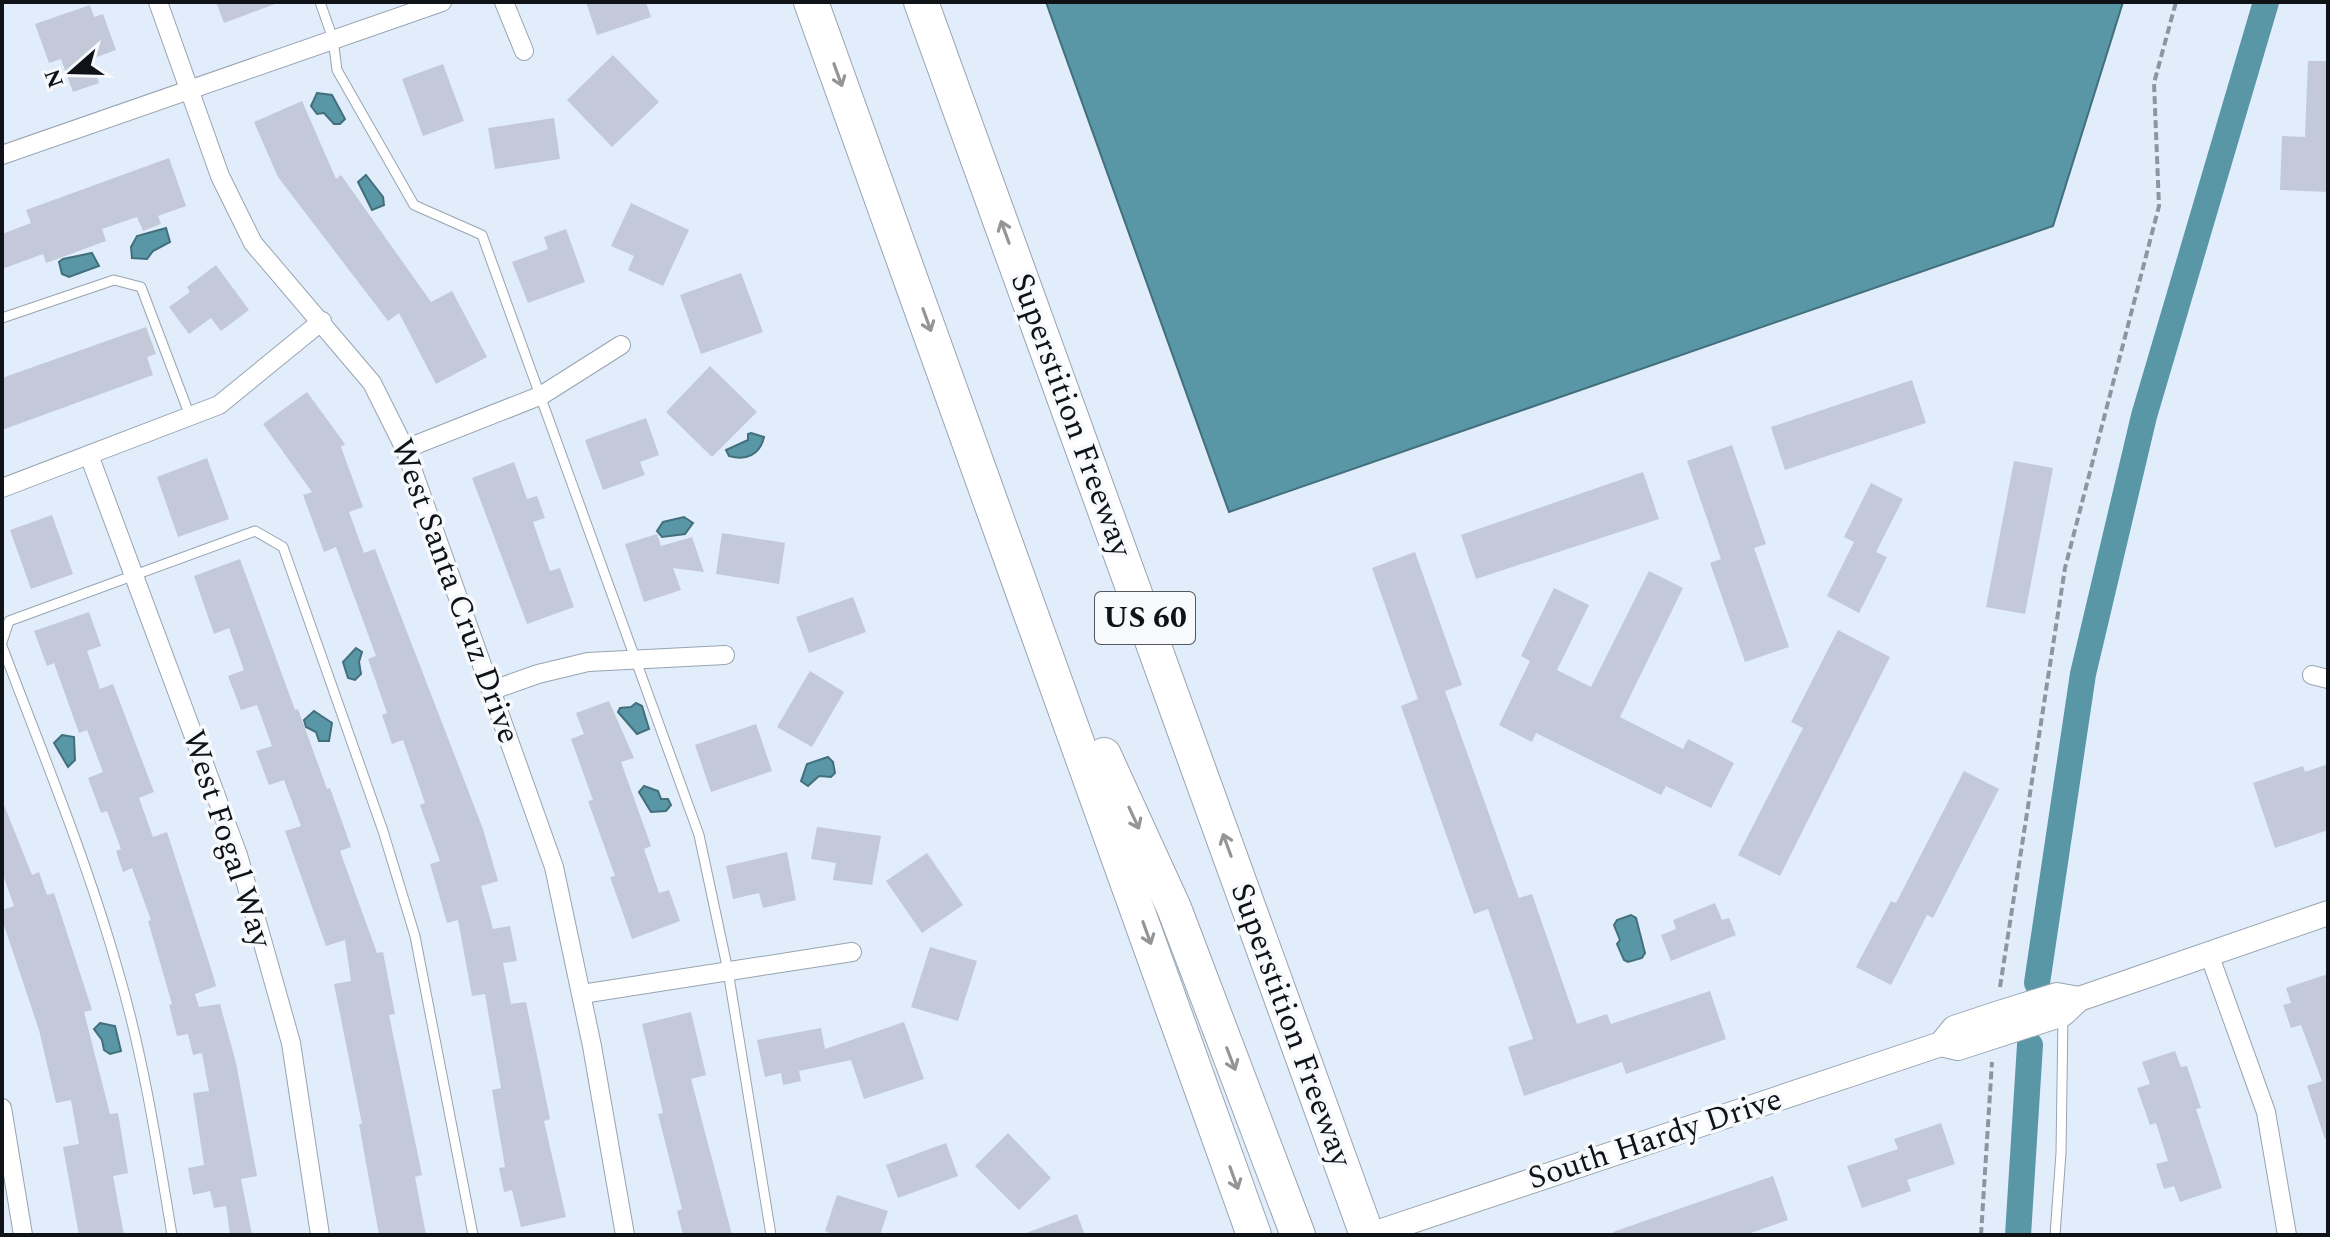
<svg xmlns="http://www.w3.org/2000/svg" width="2330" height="1237" font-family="Spectral,serif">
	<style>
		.water { fill: #5997a7; stroke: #436f7c; stroke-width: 2 }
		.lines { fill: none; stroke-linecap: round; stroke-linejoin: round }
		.canal { stroke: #5997a7; stroke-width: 26 }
		.building { fill: #c3c9d9 }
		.service-casing { stroke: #98a4b1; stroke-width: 11 }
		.minor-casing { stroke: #98a4b1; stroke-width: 20 }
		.tertiary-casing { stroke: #98a4b1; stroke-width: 26 }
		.motorway-casing { stroke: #98a4b1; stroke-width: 36 }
		.path { stroke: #8d96a0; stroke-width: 4; stroke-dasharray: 8 4; stroke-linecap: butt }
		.service { stroke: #fff; stroke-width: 9 }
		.minor { stroke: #fff; stroke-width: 18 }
		.tertiary { stroke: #fff; stroke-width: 24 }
		.motorway { stroke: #fff; stroke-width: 34 }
		.oneway { stroke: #939597 }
		.labels { text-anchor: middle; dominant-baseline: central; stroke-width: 7; stroke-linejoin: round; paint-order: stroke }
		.shield { fill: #f7f9fc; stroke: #55585c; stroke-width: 2 }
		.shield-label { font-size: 30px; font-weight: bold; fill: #0f1318 }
		.street-label { font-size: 32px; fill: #0f1318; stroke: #f7f9fc }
	</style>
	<rect width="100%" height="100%" fill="#e1edfb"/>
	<!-- water -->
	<g class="water">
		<path d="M1046,2h1077l-70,224 -824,286z"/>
		<path d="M317,93l15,2 13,24 -5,5h-6l-10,-11 -7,1 -6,-8z"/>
		<path d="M366,175l17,22 1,8 -12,5 -14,-28z"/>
		<path d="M166,228l4,14 -17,9 -6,8 -15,-1 -1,-11 6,-11z"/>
		<path d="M92,253l7,13 -30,11 -7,-3 -3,-12 4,-3z"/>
		<path d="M751,433l13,4c-4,18 -18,24 -35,19l-3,-6 22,-10v-6z"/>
		<path d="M684,517l9,6 -8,11 -23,3 -5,-6 6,-9z"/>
		<path d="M356,648l6,4 -3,10 2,12 -6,6 -7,-2 -5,-16z"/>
		<path d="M636,703l6,3 7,23 -12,5 -19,-22 2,-4 11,-1z"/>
		<path d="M314,711l18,12 -3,18h-10l-3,-9 -10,-5 -2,-7z"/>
		<path d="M62,735l12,2 1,23 -7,7 -14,-24z"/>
		<path d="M828,757l5,5 2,11 -4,4 -12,-1 -11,10 -7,-5 6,-17z"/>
		<path d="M644,786l14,5 3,8h7l3,6 -5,6 -15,1 -12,-20z"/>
		<path d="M1631,915l5,3 9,35 -3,5 -14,4 -4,-2 -7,-16 3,-4 -6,-15 3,-5z"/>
		<path d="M100,1023l15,3 6,25 -11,3 -6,-4 -2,-10 -8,-11z"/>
	</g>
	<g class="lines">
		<!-- canal -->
		<g class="canal">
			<path d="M2037,983l46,-309 61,-258 122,-414"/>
			<path d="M2018,1235l12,-190"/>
		</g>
	</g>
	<!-- building -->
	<g class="building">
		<path d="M216,2h58l1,2 -51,19z"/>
		<path d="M586,2h60l5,15 -54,18z"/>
		<path d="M90,5l4,12 9,-3 13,36 -25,9 8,24 -26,9 -12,-33 -12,4 -14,-39z"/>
		<path d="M613,55l46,47 -47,45 -45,-47z"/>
		<path d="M2308,61h20v131l-48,-2 2,-54 23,1z"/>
		<path d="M443,64l21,57 -41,15 -21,-57z"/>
		<path d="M302,101l34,78 5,-4 90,127 21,-11 35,66 -51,27 -37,-71 -11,8 -110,-144 -24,-55z"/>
		<path d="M554,118l6,41 -65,10 -7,-41z"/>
		<path d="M169,158l17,48 -28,10 3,8 -18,7 -6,-14 -35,12 4,12 -60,22 -3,-9 -41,15v-35l29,-11 -5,-13z"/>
		<path d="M631,203l58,27 -26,56 -35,-16 6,-14 -23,-10z"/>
		<path d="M566,229l19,53 -57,21 -16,-41 36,-13 -4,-12z"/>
		<path d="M216,265l33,45 -28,21 -10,-13 -22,16 -20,-27 21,-15 -3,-5z"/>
		<path d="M741,273l22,59 -62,22 -21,-59z"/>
		<path d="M146,327l10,27 -9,3 6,18 -151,55v-52z"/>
		<path d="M710,366l47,46 -45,45 -46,-45z"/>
		<path d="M1912,380l14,43 -141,47 -14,-43z"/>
		<path d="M307,392l38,52 -4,3 22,60 -14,5 15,41 11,-4 108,280 15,52 -17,5 12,43 17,-3 7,35 -14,2 8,41 15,-2 24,117 -6,2 22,96 -45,10 -9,-37 -8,2 -5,-24 6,-1 -13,-77 9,-2 -16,-94 -13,2 -14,-76 -11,3 -17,-59 10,-3 -20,-56 5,-2 -22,-63 -11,4 -10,-29 5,-2 -19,-54 8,-3 -40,-109 -12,5 -21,-57 9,-3 -49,-68z"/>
		<path d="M646,418l13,37 -19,7 5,13 -42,15 -18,-50z"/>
		<path d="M1732,445l34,99 -12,4 35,99 -44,15 -35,-99 11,-4 -34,-98z"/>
		<path d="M207,458l22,61 -51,18 -21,-60z"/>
		<path d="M2014,461l39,7 -28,146 -39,-7z"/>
		<path d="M514,462l13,37 10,-3 8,22 -12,4 17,49 10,-3 14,39 -47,17 -55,-146z"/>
		<path d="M1643,472l16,47 -183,60 -15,-44z"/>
		<path d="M1871,483l32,16 -27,53 11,5 -28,56 -32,-17 27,-54 -10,-5z"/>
		<path d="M52,515l21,59 -42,15 -21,-59z"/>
		<path d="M722,533l63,10 -6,41 -63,-10z"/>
		<path d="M657,534l4,12 31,-9 12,35 -31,-4 8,22 -37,12 -19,-58z"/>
		<path d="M1415,552l47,133 -17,6 74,207 13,-4 45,130 30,-10 4,10 99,-33 16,48 -100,35 -4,-12 -98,34 -16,-49 25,-8 -45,-130 -14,5 -73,-208 17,-7 -46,-131z"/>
		<path d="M240,559l55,151 3,-1 29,80 3,-1 21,59 -11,4 37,102 6,-1 12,62 -6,1 33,160 -7,2 11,58h-47l-20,-111h3l-28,-140 17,-3 -6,-41 -19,6 -41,-115 16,-5 -17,-46 -15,5 -13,-34 16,-5 -15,-41 -16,5 -13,-34 16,-6 -15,-42 -15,6 -20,-58z"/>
		<path d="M1649,571l34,17 -63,129 63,32 5,-10 46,24 -23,45 -45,-22 -5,9 -125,-62 -4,9 -33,-17 31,-64 -9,-5 33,-68 35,17 -32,65 34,17z"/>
		<path d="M853,597l13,35 -57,21 -13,-36z"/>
		<path d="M89,612l12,34 -14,5 13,38 13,-5 41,108 -15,6 14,39 14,-5 46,143 3,11 -21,8 4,13 21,-3 16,59 21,113 -16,3 11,56h-22l-4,-29 -12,2 -4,-17 -17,4 -5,-27 16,-3 -11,-72 16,-2 -7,-38 -9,2 -5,-21 -11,2 -8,-31 3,-1 -24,-83 3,-1 -19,-52 -9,4 -7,-21 5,-2 -14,-38 -6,2 -13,-35 15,-6 -16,-42 -8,3 -25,-70 -7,3 -13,-35z"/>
		<path d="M1838,630l52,27 -110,219 -42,-21 65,-127 -12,-6z"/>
		<path d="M810,671l34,21 -32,55 -35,-20z"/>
		<path d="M609,701l25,57 -13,4 30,84 -7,3 15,44 10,-3 11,31 -48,18 -22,-62 5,-1 -27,-75 5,-1 -22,-61 13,-5 -8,-21z"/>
		<path d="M756,724l16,47 -61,21 -16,-47z"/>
		<path d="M2328,764v66l-53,18 -22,-65 50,-17 2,6z"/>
		<path d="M1964,771l35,18 -66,129 -6,-3 -36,70 -35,-18 35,-66 5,2z"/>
		<path d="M2,800l30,75 7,-3 8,23 7,-2 38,117 -8,2 26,102 8,-1 10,60 -15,3 11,59h-45l-16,-88 16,-3 -8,-44 -15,3 -17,-73 -37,-111v-9l12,-4 -12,-34z"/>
		<path d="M817,827l64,9 -9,49 -39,-5 3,-17 -25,-4z"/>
		<path d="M787,852l9,48 -33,8 -4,-15 -26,6 -7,-33z"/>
		<path d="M927,853l36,52 -41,28 -36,-52z"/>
		<path d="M1715,903l7,17 7,-2 7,17 -65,26 -10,-26 15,-6 -3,-9z"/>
		<path d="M930,947l47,14 -19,60 -47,-14z"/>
		<path d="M2328,974v164l-3,1 -18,-53 15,-5 -21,-56 -10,3 -8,-23 8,-2 -5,-15z"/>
		<path d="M691,1012l15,63 -15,4 41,156h-49l-6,-24 5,-2 -24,-95 5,-1 -21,-89z"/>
		<path d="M904,1022l20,57 -60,20 -13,-39 -52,11 2,10 -18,4 -2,-12 -16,4 -8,-37 64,-12 4,21z"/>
		<path d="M2175,1051l6,16 6,-1 14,42 -5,1 26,79 -42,14 -6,-16 -10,3 -8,-25 12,-3 -12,-38 -6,2 -13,-37 13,-4 -8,-22z"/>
		<path d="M1941,1123l14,41 -48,16 4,11 -49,17 -15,-42 51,-17 -4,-10z"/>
		<path d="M1008,1133l43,45 -32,32 -44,-44z"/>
		<path d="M946,1143l12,33 -60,22 -12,-33z"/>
		<path d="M1773,1176l15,44 -43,15h-131l-1,-3z"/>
		<path d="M837,1195l51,16 -8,24h-45l-10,-4z"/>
		<path d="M1077,1214l8,21h-59v-2z"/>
	</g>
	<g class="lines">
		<!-- service casing -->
		<g class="service-casing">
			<g id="service">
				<path d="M320,2l13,37 4,31 77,135 68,30 217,600 29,136 43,264"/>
				<path d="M2,318l112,-38 27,7 49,129"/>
				<path d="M2,642l7,-21 246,-90 28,16 100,284 32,105 58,299"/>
				<path d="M2,646c40,106 84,212 115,321 26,87 40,178 55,268"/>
				<path d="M2055,1235l6,-82 2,-138"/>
			</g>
		</g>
		<!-- minor casing -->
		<g class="minor-casing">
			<g id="minor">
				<path d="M158,2l62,174 33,67 119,140 33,66 149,418 38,179 33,189"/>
				<path d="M504,2l20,49"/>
				<path d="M2,155l440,-153"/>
				<path d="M405,449l137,-54 79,-50"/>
				<path d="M89,455l149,400 53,188 29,192"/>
				<path d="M2,488l217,-83 103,-84"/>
				<path d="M2312,675l16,4"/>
				<path d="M493,690l45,-16 50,-12 137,-7"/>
				<path d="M2209,954l57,158 21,123"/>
				<path d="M582,994l270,-42"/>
				<path d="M2,1108l21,127"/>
			</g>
		</g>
		<!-- tertiary casing -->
		<g class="tertiary-casing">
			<g id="tertiary">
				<path d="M1941,1044l17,4 105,-34 16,-15 249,-86"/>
				<path d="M1370,1235l571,-191 13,-16 42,-14 61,-19 22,4"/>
			</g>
		</g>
		<!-- motorway casing -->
		<g class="motorway-casing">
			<g id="motorway">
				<path d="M811,2l443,1233"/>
				<path d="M921,2l446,1233"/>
				<path d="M1104,755l70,153 124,327"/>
			</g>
		</g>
		<!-- path -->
		<g class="path">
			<path d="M2000,987l65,-419 94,-362 -5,-123 22,-81"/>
			<path d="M1981,1235l11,-173"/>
		</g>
		<!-- service -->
		<use href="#service" class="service"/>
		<!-- minor -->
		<use href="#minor" class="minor"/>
		<!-- tertiary -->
		<use href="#tertiary" class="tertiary"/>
		<!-- motorway -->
		<use href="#motorway" class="motorway"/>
	</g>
	<!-- one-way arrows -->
	<defs><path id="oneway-shaft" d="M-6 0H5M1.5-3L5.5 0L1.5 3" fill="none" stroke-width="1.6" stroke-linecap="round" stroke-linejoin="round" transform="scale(2)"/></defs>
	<g class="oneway">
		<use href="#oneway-shaft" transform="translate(838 75) rotate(70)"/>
		<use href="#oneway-shaft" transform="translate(1005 232) rotate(-110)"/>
		<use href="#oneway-shaft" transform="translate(927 320) rotate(70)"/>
		<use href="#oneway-shaft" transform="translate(1134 818) rotate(65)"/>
		<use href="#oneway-shaft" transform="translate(1227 845) rotate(-110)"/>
		<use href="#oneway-shaft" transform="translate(1147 933) rotate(70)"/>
		<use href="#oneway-shaft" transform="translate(1231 1059) rotate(69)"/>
		<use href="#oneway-shaft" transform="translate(1234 1178) rotate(70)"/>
	</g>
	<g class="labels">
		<!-- shield labels -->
		<rect class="shield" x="1095" y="592" width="100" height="52" rx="6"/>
		<g class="shield-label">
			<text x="1145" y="618">US 60</text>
		</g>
		<!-- street labels -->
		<g class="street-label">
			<text transform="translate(1071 415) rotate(70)">Superstition Freeway</text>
			<text transform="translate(455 591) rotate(70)">West Santa Cruz Drive</text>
			<text transform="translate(227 839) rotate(72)">West Fogal Way</text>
			<text transform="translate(1291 1025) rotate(70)">Superstition Freeway</text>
			<text transform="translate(1655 1139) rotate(-18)">South Hardy Drive</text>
		</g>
	</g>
	<!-- border -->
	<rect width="2330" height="1237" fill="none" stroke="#0f1318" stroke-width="8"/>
	<!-- north arrow -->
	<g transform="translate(72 72) rotate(250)" stroke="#f7f9fc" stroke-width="6" paint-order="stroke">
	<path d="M0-6L14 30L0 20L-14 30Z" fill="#0f1318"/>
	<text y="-12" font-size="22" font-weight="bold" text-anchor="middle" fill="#0f1318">N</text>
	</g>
</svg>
